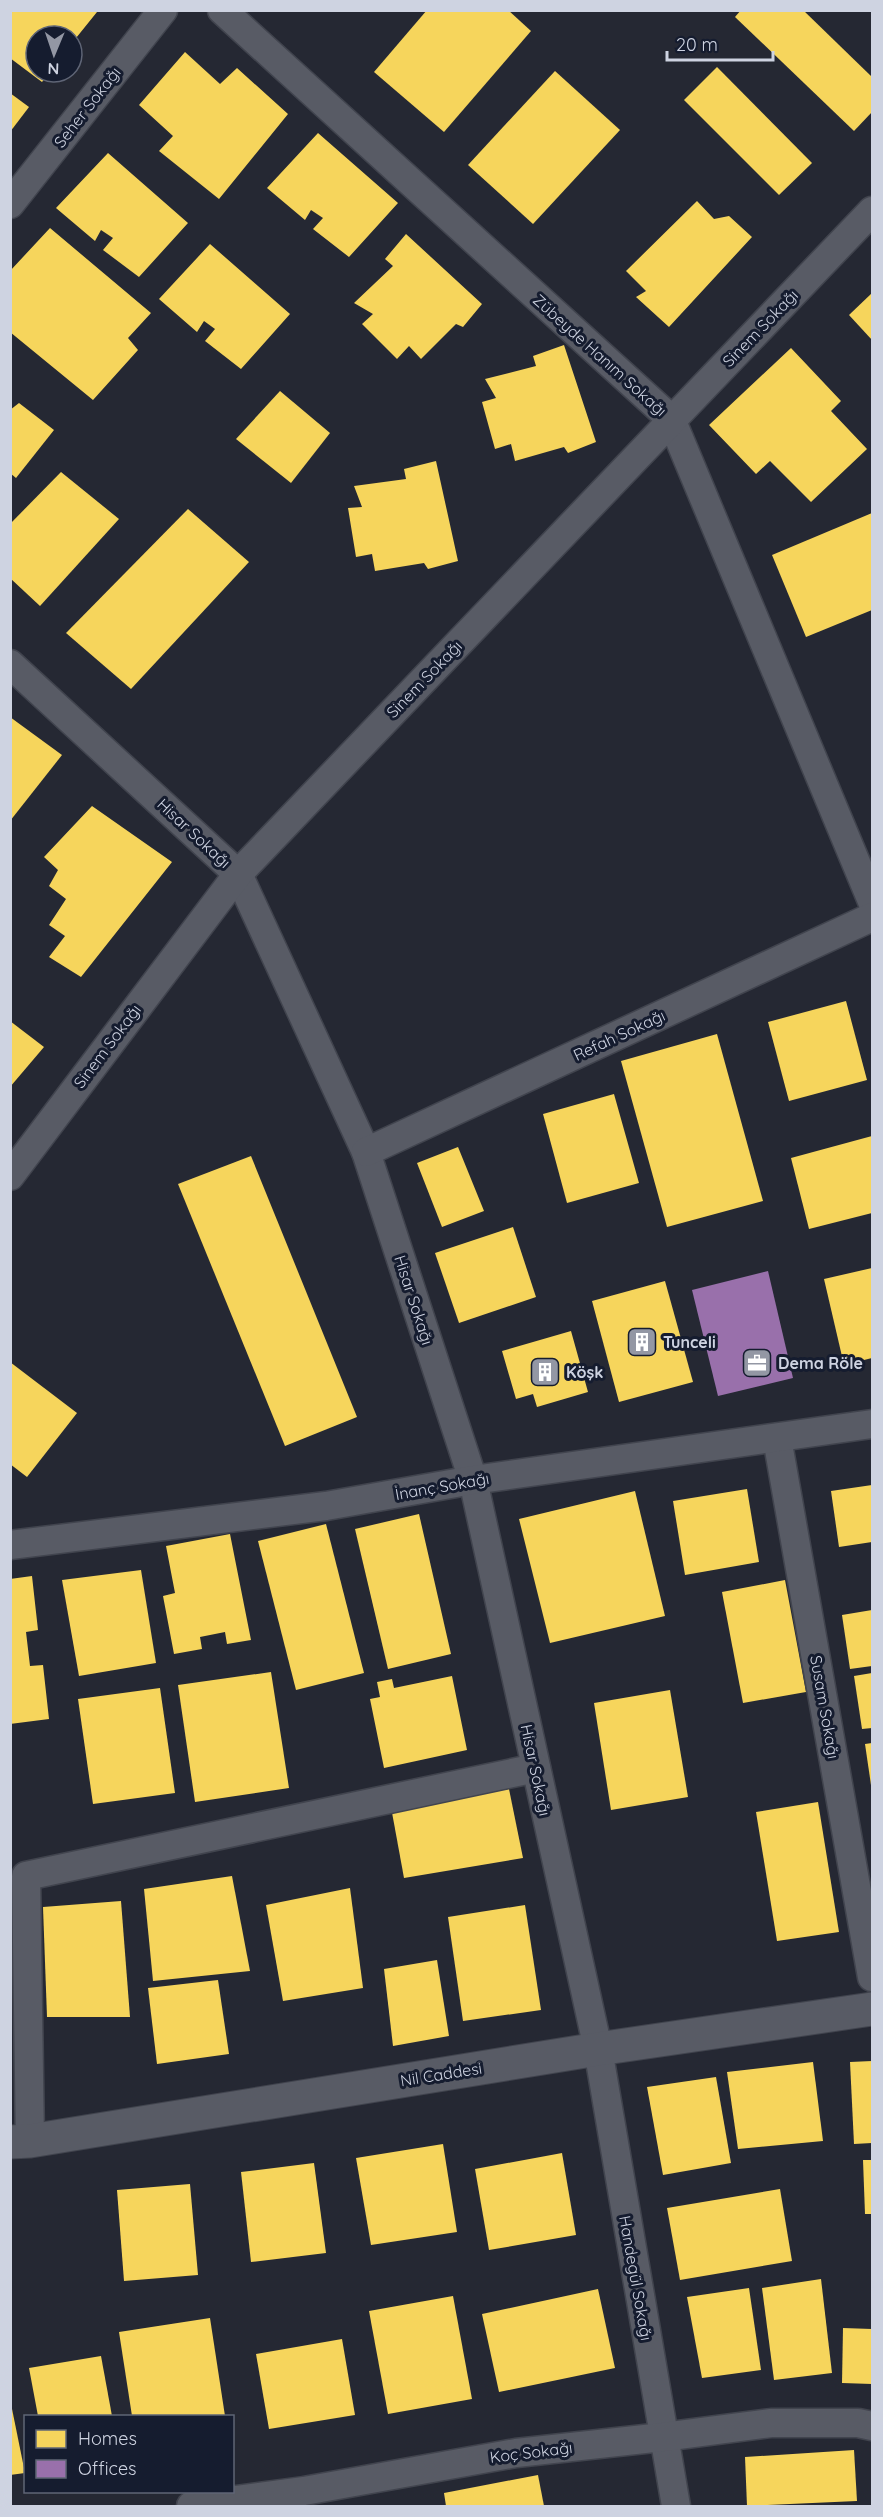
<svg xmlns="http://www.w3.org/2000/svg" width="883" height="2517" font-family="Quicksand,sans-serif">
	<style>
		.homes { fill: #f6d55c }
		.offices { fill: #9970ab }
		.lines { fill: none; stroke-linecap: round; stroke-linejoin: round }
		.street-casing { stroke: #41444e; stroke-width: 31 }
		.secondary-casing { stroke: #41444e; stroke-width: 35 }
		.street { stroke: #585b65; stroke-width: 28 }
		.secondary { stroke: #585b65; stroke-width: 33 }
		.labels { text-anchor: middle; dominant-baseline: central; stroke-width: 6; stroke-linejoin: round; paint-order: stroke }
		.street-label { font-size: 16px; fill: #ced3e1; stroke: #151c2f }
		.poi-label { font-size: 16px; font-weight: bold; fill: #ced3e1; stroke: #151c2f; text-anchor: start }
	</style>
	<rect width="100%" height="100%" fill="#252833"/>
	<!-- homes -->
	<g class="homes">
		<path d="M10,10h85l2,2 -25,31v-7h-36v36h14l-8,10 -32,-24z"/>
		<path d="M427,10h81l23,21 -87,101 -70,-60z"/>
		<path d="M741,10h62l69,67v35l-18,19 -119,-114z"/>
		<path d="M185,52l35,32 17,-16 51,46 -69,85 -60,-48 14,-15 -34,-31z"/>
		<path d="M717,67l95,96 -33,32 -95,-95z"/>
		<path d="M555,71l65,59 -87,94 -65,-59z"/>
		<path d="M10,93l19,14 -19,25z"/>
		<path d="M318,133l80,70 -49,54 -36,-28 10,-11 -12,-8 -6,10 -38,-32z"/>
		<path d="M108,153l80,70 -49,54 -36,-27 10,-12 -12,-8 -6,11 -39,-33z"/>
		<path d="M697,201l17,18 15,-3 23,21 -83,90 -33,-30 10,-6 -20,-20z"/>
		<path d="M50,228l101,85 -23,25 10,12 -45,50 -83,-68v-61z"/>
		<path d="M406,234l76,70 -19,23 -7,-3 -35,35 -12,-13 -12,13 -35,-35 11,-10 -19,-11 39,-37 -8,-7z"/>
		<path d="M210,244l80,70 -49,55 -36,-28 10,-12 -11,-8 -7,11 -38,-33z"/>
		<path d="M872,293v47l-23,-25z"/>
		<path d="M564,345l32,97 -28,11 -4,-6 -49,14 -4,-17 -16,5 -13,-47 14,-4 -11,-19 51,-13 -3,-10z"/>
		<path d="M791,348l50,53 -10,10 36,38 -56,53 -41,-41 -14,13 -47,-49z"/>
		<path d="M280,391l50,42 -39,50 -55,-44z"/>
		<path d="M19,403l35,27 -38,48 -6,-5v-63z"/>
		<path d="M436,461l22,100 -30,8 -4,-6 -49,8 -3,-17 -16,3 -8,-49 14,-1 -8,-21 52,-7 -2,-10z"/>
		<path d="M61,472l58,47 -79,87 -30,-28v-54z"/>
		<path d="M188,509l61,53 -118,127 -65,-56z"/>
		<path d="M872,513v97l-66,27 -34,-82z"/>
		<path d="M10,717l52,38 -52,66z"/>
		<path d="M92,806l80,56 -91,115 -32,-20 16,-21 -16,-11 17,-26 -17,-13 9,-16 -14,-13z"/>
		<path d="M846,1001l21,79 -78,21 -21,-79z"/>
		<path d="M10,1021l34,26 -34,40z"/>
		<path d="M717,1034l46,167 -96,26 -46,-166z"/>
		<path d="M614,1094l25,89 -72,20 -24,-89z"/>
		<path d="M872,1136v77l-63,16 -18,-71z"/>
		<path d="M458,1147l26,64 -42,16 -25,-64z"/>
		<path d="M251,1156l106,261 -72,29 -107,-262z"/>
		<path d="M513,1227l23,70 -77,26 -24,-70z"/>
		<path d="M872,1268v90l-28,7 -20,-86z"/>
		<path d="M665,1281l28,101 -74,20 -27,-101z"/>
		<path d="M571,1331l17,61 -51,15 -4,-13 -17,5 -14,-48z"/>
		<path d="M10,1362l67,51 -50,64 -17,-13z"/>
		<path d="M872,1485v57l-33,5 -8,-56z"/>
		<path d="M747,1489l12,73 -74,13 -12,-74z"/>
		<path d="M635,1491l30,125 -115,27 -31,-124z"/>
		<path d="M419,1514l32,140 -63,15 -33,-140z"/>
		<path d="M326,1524l38,149 -68,17 -38,-149z"/>
		<path d="M230,1534l21,106 -24,4 -2,-12 -25,5 2,12 -28,5 -11,-58 12,-3 -9,-47z"/>
		<path d="M141,1570l15,93 -77,13 -17,-96z"/>
		<path d="M32,1576l6,54 -12,2 4,34 13,-1 6,54 -39,5v-145z"/>
		<path d="M785,1580l21,112 -63,11 -21,-111z"/>
		<path d="M872,1610v56l-22,3 -8,-54z"/>
		<path d="M271,1672l18,116 -94,14 -17,-117z"/>
		<path d="M872,1673v55l-10,1 -8,-53z"/>
		<path d="M452,1676l15,74 -83,18 -14,-69 10,-2 -3,-15 15,-3 2,9z"/>
		<path d="M160,1688l15,105 -82,11 -15,-105z"/>
		<path d="M670,1690l18,107 -77,13 -17,-107z"/>
		<path d="M872,1743v42h-1l-6,-41z"/>
		<path d="M509,1789l14,69 -119,20 -13,-71z"/>
		<path d="M818,1802l21,130 -62,9 -21,-129z"/>
		<path d="M232,1876l18,95 -97,10 -9,-92z"/>
		<path d="M350,1888l13,100 -80,13 -17,-96z"/>
		<path d="M121,1901l9,116h-83l-4,-110z"/>
		<path d="M525,1905l16,105 -78,11 -15,-104z"/>
		<path d="M437,1960l12,76 -56,10 -9,-77z"/>
		<path d="M218,1980l11,74 -72,10 -9,-76z"/>
		<path d="M872,2061v82l-18,1 -4,-82z"/>
		<path d="M813,2062l10,79 -85,8 -11,-77z"/>
		<path d="M716,2077l15,86 -68,12 -16,-88z"/>
		<path d="M443,2144l14,88 -86,13 -15,-87z"/>
		<path d="M562,2153l14,82 -87,15 -14,-81z"/>
		<path d="M863,2160h9v54h-7z"/>
		<path d="M314,2163l12,90 -75,9 -10,-90z"/>
		<path d="M190,2184l8,91 -74,6 -7,-91z"/>
		<path d="M780,2189l12,72 -112,19 -13,-72z"/>
		<path d="M821,2279l11,94 -58,7 -12,-92z"/>
		<path d="M749,2288l12,82 -59,8 -15,-81z"/>
		<path d="M598,2289l17,79 -116,24 -17,-78z"/>
		<path d="M453,2296l19,103 -84,15 -19,-103z"/>
		<path d="M210,2318l15,98h-93l-13,-84z"/>
		<path d="M843,2328l29,1v55l-30,-1z"/>
		<path d="M342,2339l13,76 -86,14 -13,-75z"/>
		<path d="M101,2356l11,60h-74l-9,-48z"/>
		<path d="M10,2399l15,74 -15,2z"/>
		<path d="M854,2450l3,51 -110,5 -2,-49z"/>
		<path d="M538,2475l6,31h-98l-2,-13z"/>
	</g>
	<!-- offices -->
	<path class="offices" d="M768,1271l25,107 -75,18 -26,-106z"/>
	<g class="lines">
		<!-- street casing -->
		<g class="street-casing">
			<g id="street">
				<path d="M222,10l449,409 201,482"/>
				<path d="M10,204l153,-194"/>
				<path d="M10,664l228,210 128,278 107,328 125,569 78,457"/>
				<path d="M366,1152l506,-235"/>
				<path d="M10,1176l228,-302 634,-663"/>
				<path d="M777,1438l95,539"/>
				<path d="M10,1545l316,-39 147,-26 399,-56"/>
				<path d="M30,2141l-4,-265 510,-108"/>
				<path d="M191,2506l113,-15 212,-38 147,-16 108,-14h87l14,3"/>
			</g>
		</g>
		<!-- secondary casing -->
		<g class="secondary-casing">
			<path id="secondary" d="M10,2142l20,-1 568,-92 274,-40"/>
		</g>
		<!-- street -->
		<use href="#street" class="street"/>
		<!-- secondary -->
		<use href="#secondary" class="secondary"/>
	</g>
	<!-- icons -->
	<defs>
		<g id="building-square" transform="scale(1.5)"><rect x="-9" y="-9" width="18" height="18" rx="4" fill="#9397a4" stroke="#151c2f"/><path d="M-4-6H4V6H1V3H-1V6H-4ZM-2.5-4.3h1.7v1.8h-1.7ZM.8-4.3h1.7v1.8H.8ZM-2.5-1h1.7V.8h-1.7ZM.8-1h1.7V.8H.8Z" fill="#fff"/></g>
		<g id="office-square" transform="scale(1.5)"><rect x="-9" y="-9" width="18" height="18" rx="4" fill="#9397a4" stroke="#151c2f"/><path d="M-6-3h4V-5.5h4V-3h4V5H-6ZM-1-4.5V-3h2v-1.5ZM-6 0V1H6V0Z" fill="#fff"/></g>
	</defs>
	<g fill-rule="evenodd">
		<use href="#building-square" x="642" y="1342"/>
		<use href="#office-square" x="757" y="1363"/>
		<use href="#building-square" x="545" y="1372"/>
	</g>
	<g class="labels">
		<!-- street labels -->
		<g class="street-label">
			<text transform="translate(87 107) rotate(-52)">Seher Sokağı</text>
			<text transform="translate(760 328) rotate(-46)">Sinem Sokağı</text>
			<text transform="translate(600 355) rotate(42)">Zübeyde Hanım Sokağı</text>
			<text transform="translate(424 679) rotate(-46)">Sinem Sokağı</text>
			<text transform="translate(194 833) rotate(43)">Hisar Sokağı</text>
			<text transform="translate(619 1035) rotate(-25)">Refah Sokağı</text>
			<text transform="translate(107 1046) rotate(-53)">Sinem Sokağı</text>
			<text transform="translate(414 1300) rotate(72)">Hisar Sokağı</text>
			<text transform="translate(442 1486) rotate(-10)">İnanç Sokağı</text>
			<text transform="translate(825 1707) rotate(80)">Susam Sokağı</text>
			<text transform="translate(536 1770) rotate(78)">Hisar Sokağı</text>
			<text transform="translate(441 2074) rotate(-9)">Nil Caddesi</text>
			<text transform="translate(636 2278) rotate(80)">Handegül Sokağı</text>
			<text transform="translate(531 2452) rotate(-7)">Koç Sokağı</text>
		</g>
		<!-- poi labels -->
		<g class="poi-label">
			<text x="663" y="1342">Tunceli</text>
			<text x="778" y="1363">Dema Röle</text>
			<text x="566" y="1372">Köşk</text>
		</g>
	</g>
	<!-- border -->
	<rect width="883" height="2517" fill="none" stroke="#ced3e1" stroke-width="24"/>
	<!-- legend -->
	<rect x="24" y="2415" width="210" height="78" fill="#151c2f" stroke="#5f6576" stroke-width="1.5"/>
	<rect x="36" y="2430" width="30" height="18" fill="#f6d55c" stroke="#5f6576" stroke-width="1.5"/>
	<text x="78" y="2445" font-size="18" fill="#ced3e1">Homes</text>
	<rect x="36" y="2460" width="30" height="18" fill="#9970ab" stroke="#5f6576" stroke-width="1.5"/>
	<text x="78" y="2475" font-size="18" fill="#ced3e1">Offices</text>
	<!-- north arrow -->
	<g transform="translate(54 54) rotate(182)"><circle r="28" fill="#151c2f" stroke="#5f6576" stroke-width="1.5"/>
	<path d="M0-4.5L10 22L0 15L-10 22Z" fill="#9397a4"/>
	<text y="-9" font-size="16" font-weight="bold" text-anchor="middle" fill="#ced3e1">N</text>
	</g>
	<!-- scale -->
	<path d="M667 51v9h106v-9" fill="none" stroke="#ced3e1" stroke-width="3"/>
	<text x="676" y="51" font-size="18" fill="#ced3e1" stroke="#151c2f" stroke-width="4.5" paint-order="stroke">20 m</text>
</svg>
